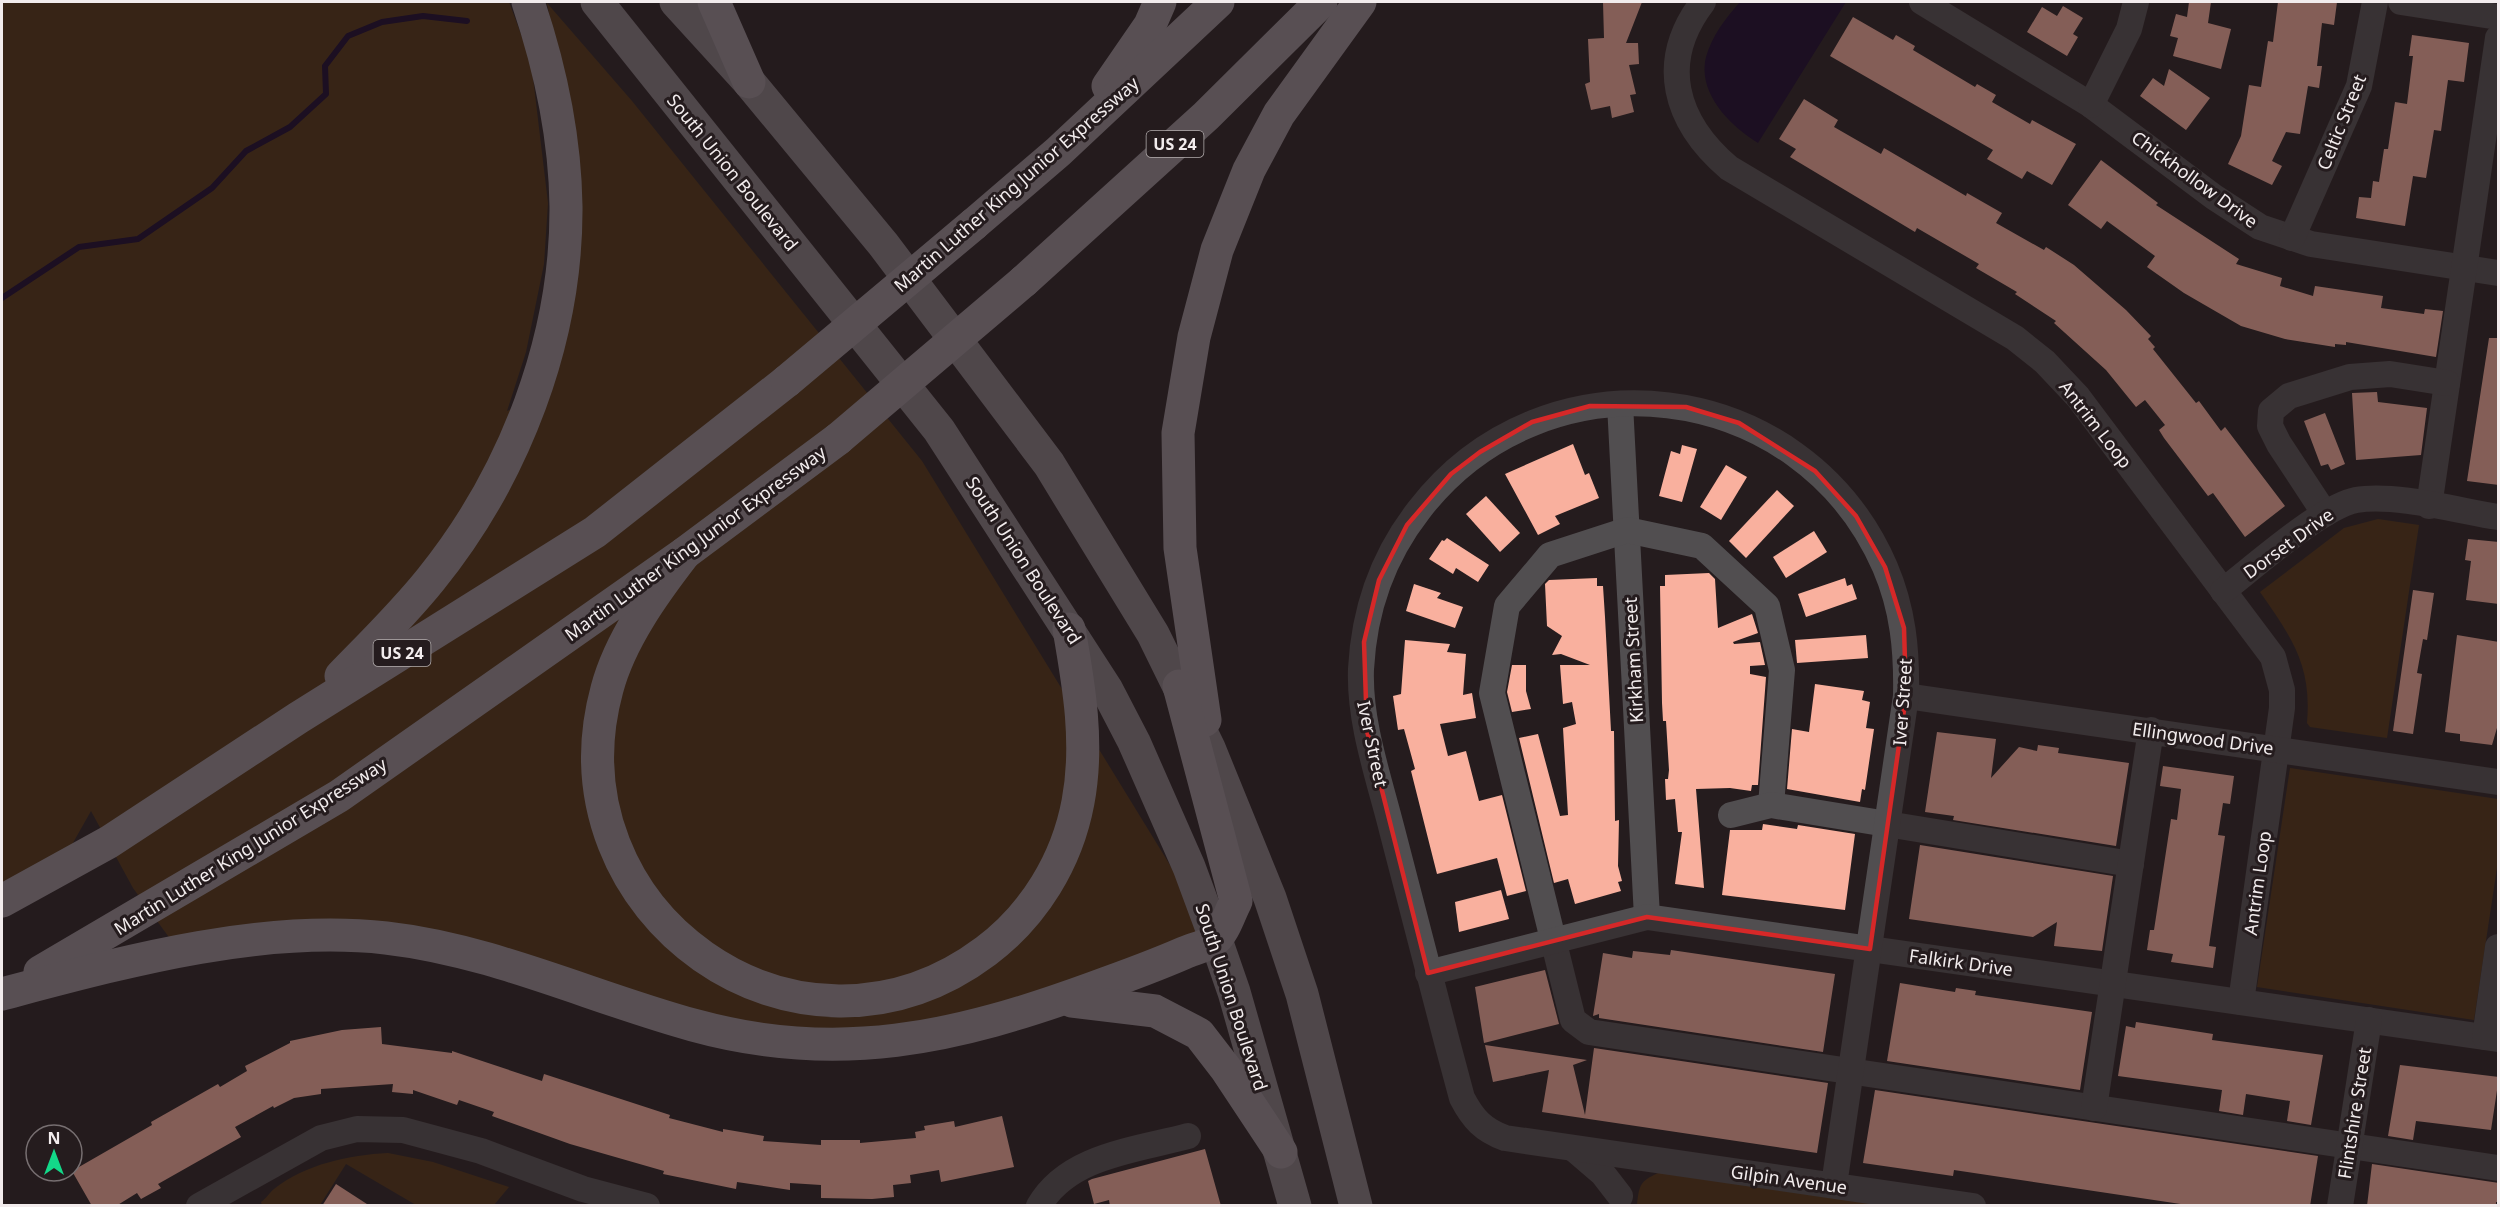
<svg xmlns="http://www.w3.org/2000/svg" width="2500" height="1207" font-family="'Noto Sans',sans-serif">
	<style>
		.green { fill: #4e300f }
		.water { fill: #120028 }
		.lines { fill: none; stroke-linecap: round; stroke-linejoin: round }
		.stream { stroke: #120028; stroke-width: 6 }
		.building { fill: #f9b09e }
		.minor { stroke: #514e50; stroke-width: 26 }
		.major { stroke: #837c82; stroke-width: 33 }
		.highway { stroke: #978f96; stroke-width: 33 }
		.highway-bridge { stroke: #978f96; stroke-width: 33 }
		.marked { fill: none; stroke: #d62828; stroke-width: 4.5; stroke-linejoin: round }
		.labels { text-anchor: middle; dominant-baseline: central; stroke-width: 6; stroke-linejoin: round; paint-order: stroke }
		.shield { fill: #251c1e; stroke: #b4aeaf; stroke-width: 1.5 }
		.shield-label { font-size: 16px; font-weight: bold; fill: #f2eced }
		.street-label { font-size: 18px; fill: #f2eced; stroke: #251c1e }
	</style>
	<rect width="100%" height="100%" fill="#251c1e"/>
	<!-- green -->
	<g class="green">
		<path d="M2,2h507l22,59 17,142 -4,61 -18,88 -19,59 37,-14 19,-310 -16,-84 85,98 290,360 294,479 -199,76 -184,30 -427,-104 -227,9 -46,-63 -42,-77 -34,60 -55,27z"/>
		<path d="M2378,519l41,6 -32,213 -77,-11 -3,-4c5,-58 -15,-85 -47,-131l84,-64z"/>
		<path d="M2290,768l208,31v62l-24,159 -217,-33z"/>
		<path d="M388,1153l45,9 76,25 -15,18h-78l-70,-41 -26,41h-58l-1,-3c6,-4 8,-9 13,-13 32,-25 75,-34 114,-36z"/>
		<path d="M1665,1170l243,36h-271c2,-26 6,-26 28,-36z"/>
	</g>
	<!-- water -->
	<path class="water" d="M1740,2h106l-88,141c-28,-17 -61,-50 -52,-86 6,-22 20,-39 34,-55z"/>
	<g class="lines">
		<!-- stream -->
		<path class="stream" d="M2,298l77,-51 59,-8 74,-51 34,-37 44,-24 36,-33 -1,-28 23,-30 34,-14 41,-6 44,5"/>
	</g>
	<!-- building -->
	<g class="building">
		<path d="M1603,2h39l-16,41h12l1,21 -10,1 7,29 -6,1 4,17 -22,6 -2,-12 -19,4 -6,-26 5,-2 -2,-43 16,-1z"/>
		<path d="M2189,2h22l-3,21 23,6 -10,40 -48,-13 5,-18 -8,-2 6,-22 11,3z"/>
		<path d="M2278,2h59l-3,23 -12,-2 -5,43h5l-3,22 -11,-2 -8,48 -14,-2 -14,29 10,5 -10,19 -44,-21 13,-28 8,-51 12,2 7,-46 5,1z"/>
		<path d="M2063,6l20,12 -10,16 5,3 -11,19 -40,-24 15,-25 15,9z"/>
		<path d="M1853,17l40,23 3,-5 19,11 -2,4 62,37 2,-3 19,11 -4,7 38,22 2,-4 44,24 -24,41 -25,-14 -5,8 -35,-20 6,-9 -163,-94z"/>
		<path d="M2412,35l57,8 -5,39 -16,-2 -7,51 -7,-1 -8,48 -13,-2 -8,50 -49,-8 3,-21 12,1 2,-17 6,1 5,-33h4l7,-47 12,2 6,-48h-4z"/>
		<path d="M2169,69l41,29 -24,32 -46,-34 13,-18 11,8z"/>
		<path d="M1804,99l34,21 -4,7 47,27 3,-6 82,48 1,-3 35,20 -6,10 48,27 2,-3 28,18 52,45 25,26 -3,3 7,8 -2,2 43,54 3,-2 22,30 4,-4 60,79 -40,31 -32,-44 -5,3 -44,-58 -5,-8 6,-5 -20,-25 -9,7 -30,-37 -52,-47 2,-2 -41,-27 2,-2 -41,-24 3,-4 -62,-36 -2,4 -125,-75 6,-8 -17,-10z"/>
		<path d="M2101,160l57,43 -2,2 83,54 -3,5 46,14 -2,8 33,10 2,-10 68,10 -2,12 43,6 1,-5 18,2 -7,46 -90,-15v3l-11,-1v3l-50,-8 -44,-13 -57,-33 -37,-26 8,-11 -48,-35 -6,8 -33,-24z"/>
		<path d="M2489,338h10v147l-32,-4z"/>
		<path d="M2377,392l1,10 49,6 -6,47 -65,5 -4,-67z"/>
		<path d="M2325,413l20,51 -14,6 -3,-6 -7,2 -17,-45z"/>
		<path d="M1573,444l12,31 4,-2 10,25 -44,18 5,8 -22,11 -33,-61z"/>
		<path d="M1682,445l15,4 -15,53 -23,-6 12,-45 9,3z"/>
		<path d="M1726,465l21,12 -26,43 -21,-13z"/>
		<path d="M1777,490l17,16 -48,52 -17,-17z"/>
		<path d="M1486,496l34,37 -20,19 -34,-38z"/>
		<path d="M1814,531l13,21 -41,26 -13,-21z"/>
		<path d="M1447,538l42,27 -11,17 -22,-14 -3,6 -24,-15 13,-19 2,1z"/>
		<path d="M2468,539l31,3v62l-33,-4 5,-39 -6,-1z"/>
		<path d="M1709,573l6,6 3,49 34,-14 6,19 -25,9 1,2 26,-2 5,23 -15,1v8l16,3 -8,108h-6l-1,6 -21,-3 -34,1 8,99 -29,-4 7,-52h-4l-3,-33 -9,1 -1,-21h3l1,-9 -3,-49h-3l-1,-18 -2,-117h5v-11z"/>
		<path d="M1597,578v8h6l2,31 6,114h3l1,90 4,-1 -1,46 4,15 -4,1 3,9 -46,13 -7,-25 -14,4 -35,-145 19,-4 22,82 8,-1 -5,-87 13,-4 -4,-22 -9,2 -3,-39h30l-29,-11 -9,1 10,-19 -15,-10 -2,-42 4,-4z"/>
		<path d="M1845,578l2,8 5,-2 5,15 -51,18 -8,-23z"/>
		<path d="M1414,584l27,9 -4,5 26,9 -8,21 -49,-17z"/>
		<path d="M2413,590l21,3 -7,47 -4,-1 -6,34 5,1 -9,60 -20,-3z"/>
		<path d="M1866,635l2,23 -71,5 -2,-23z"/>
		<path d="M2457,635l42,7v79l-7,24 -32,-4v-7l-15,-2z"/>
		<path d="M1405,640l45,4 -3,8 19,2 -3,41 9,-2 4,25 -36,6 8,32 18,-5 13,50 23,-6 24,96 -19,5 -10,-38 -60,16 -26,-103 4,-2 -11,-40 -6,1 -5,-34 8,-2z"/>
		<path d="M1512,665h14v26l5,18 -19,3 -5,-20z"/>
		<path d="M1815,684l49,7 -2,9 8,2 -4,26 8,1 -9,61 -3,-1 -2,13 -73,-13 5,-60 17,3z"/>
		<path d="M1937,732l59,7 -5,39 28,-31 18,4 1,-6 21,3 -1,5 71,10 -13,83 -163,-26 1,-4 -29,-4z"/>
		<path d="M2163,766l71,10 -4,28 -7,-1 -5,32 7,1 -16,110 7,1 -3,21 -42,-6 2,-8 -26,-4 3,-20h4l17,-111 6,1 4,-31 -21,-3z"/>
		<path d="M1763,824l34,5 1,-4 57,9 -10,76 -123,-15 8,-65h32z"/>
		<path d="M1920,845l193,31 -11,75 -48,-5 3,-24 -24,15 -124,-18z"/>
		<path d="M1501,890l8,29 -50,13 -4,-30z"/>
		<path d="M1671,950l164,24 -12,78 -224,-34v-4l-6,2 10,-63 29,5 1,-7 37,4z"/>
		<path d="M1545,970l14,54 -75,19 -9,-56z"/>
		<path d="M1900,983l55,9 1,-4 20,3 -1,4 117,17 -12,78 -193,-29z"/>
		<path d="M2136,1022l77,12 -1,6 111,15 -12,70 -24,-4 3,-20 -44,-7 -3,21 -24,-4 3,-21 -104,-14 8,-50 9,2z"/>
		<path d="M381,1027l1,17 70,9v-2l90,30 2,-7 126,41 -1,3 54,14v-3l41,7 -1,5 58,4v-5h39v3l56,-5 -1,-6 10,-2 -1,-4 30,-5 1,6 47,-11 12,51 -73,15 -2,-12 -29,5 1,8 -18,2 1,12 -22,2 -51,-1v-13l-31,-2v7l-53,-8 -1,7 -73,-15 1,-3 -94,-27 -78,-28 2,-4 -35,-12 -2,5 -44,-15v4l-21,-2 1,-8 -72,5v5l-27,4 -20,10 -1,-2 -38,21 6,10 -83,47 3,4 -20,11 -4,-6 -21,13h-24l-20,-35 80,-46 -1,-3 67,-38 2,3 27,-16 -2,-5 45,-23v-2l52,-11z"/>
		<path d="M1485,1045l102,15 -14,5 12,50 9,-67 234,35 -11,70 -275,-41 7,-42 -56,12z"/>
		<path d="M2400,1065l99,12 -8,53 -75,-9 -3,19 -25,-4z"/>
		<path d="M1875,1090l443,66 -8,50h-116l-240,-36 -1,6 -90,-13z"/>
		<path d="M1205,1149l16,57h-111l-1,-6 -15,4 -6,-23 4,-2z"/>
		<path d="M2372,1164l127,19v19h-3v4h-129z"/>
		<path d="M336,1184l34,22h-48z"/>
	</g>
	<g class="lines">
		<!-- minor -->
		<g class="minor">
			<path d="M1703,2c-46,60 -28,120 26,166l286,170 30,24 33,35 195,260 9,33v18l-41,294"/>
			<path d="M1922,2l169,103 123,92 46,30 51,17 187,29"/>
			<path d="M2401,2l97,15"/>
			<path d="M2091,105l38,-76 7,-27"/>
			<path d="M2292,238l67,-152 16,-84"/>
			<path d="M1620,404l27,513"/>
			<path d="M2429,506l69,-468"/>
			<path d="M2325,514l-46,-70 -9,-18 1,-15 18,-15 61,-19 40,-3 57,9"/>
			<path d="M2223,591c31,-24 98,-84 133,-91 38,-7 104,11 142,17"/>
			<path d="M1906,696l592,86"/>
			<path d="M1771,805l11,-135 -15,-64 -65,-60 -75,-16 -77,25 -43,51 -15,87 81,327 16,12 909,136"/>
			<path d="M1731,815l40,-10 360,59"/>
			<path d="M1428,973l219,-56 851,122"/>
			<path d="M2485,1037l13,-90"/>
			<path d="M2094,1108l57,-378"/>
			<path d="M1575,1150l28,24 17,22"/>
			<path d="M1834,1185l72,-489c1,-46 -3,-87 -21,-129 -83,-191 -340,-221 -466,-57 -36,46 -55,101 -58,159 -2,54 18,109 31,161 23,90 46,179 70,268 11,21 21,32 43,40l468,68"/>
			<path d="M199,1206l122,-68 36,-9 46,1 78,21 102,38 64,17"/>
			<path d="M1039,1206c29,-51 98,-56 149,-70"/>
			<path d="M2340,1206l29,-186"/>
		</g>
		<!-- major -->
		<g class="major">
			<path d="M597,2l342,428 168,260 27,52 55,125 27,73 18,52 61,214"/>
			<path d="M676,2l73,80 134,162 166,220 104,170 56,114 61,150 32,96 54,212"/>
		</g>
		<!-- highway -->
		<g class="highway">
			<path d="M714,2l35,80"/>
			<path d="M1108,86l42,-61 10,-23"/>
			<path d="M974,224l84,-72 160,-150"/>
			<path d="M1024,281l182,-165 115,-114"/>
			<path d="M685,553c-31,40 -65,87 -78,136 -61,223 191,403 379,262 48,-36 81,-90 92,-149 11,-58 1,-116 -9,-173"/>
			<path d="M341,676c31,-32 62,-62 90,-97 83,-103 136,-239 135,-373 -1,-70 -16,-139 -38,-204"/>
			<path d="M1205,720l-25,-172 -2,-115 16,-96 23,-87 32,-80 30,-56 81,-112"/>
			<path d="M2,901l107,-59 189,-124 297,-186 192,-151"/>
			<path d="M40,972l299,-176 346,-243 153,-114"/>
			<path d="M2,994c121,-32 257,-70 384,-56 106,12 205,59 307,87 145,40 263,13 400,-37 31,-11 61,-22 91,-35 9,-4 23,-7 30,-13 10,-7 16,-28 22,-39l-57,-215"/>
			<path d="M1072,1001l83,10 44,23 27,35 55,83"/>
		</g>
		<!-- highway-bridge -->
		<g class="highway-bridge">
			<path d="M787,381l187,-157"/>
			<path d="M838,439l186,-158"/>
		</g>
	</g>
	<!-- marked area -->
	<path d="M0 0H2500V1207H0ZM1590,406l96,1 53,16 76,48 41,45 29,51 19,61 2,68 -36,253 -223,-32 -219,56 -61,-242 -3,-89 15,-62 28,-55 44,-51 29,-22 52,-30z" fill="#251c1e" fill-opacity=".55" fill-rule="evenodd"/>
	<path class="marked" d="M1590,406l96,1 53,16 76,48 41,45 29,51 19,61 2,68 -36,253 -223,-32 -219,56 -61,-242 -3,-89 15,-62 28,-55 44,-51 29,-22 52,-30z"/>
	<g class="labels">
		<!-- shield labels -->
		<g class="shield">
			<rect x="1146.5" y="131" width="57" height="26" rx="4.5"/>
			<rect x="373.5" y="640" width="57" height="26" rx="4.5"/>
		</g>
		<g class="shield-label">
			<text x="1175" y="144">US 24</text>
			<text x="402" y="653">US 24</text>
		</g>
		<!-- street labels -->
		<g class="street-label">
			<text transform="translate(2341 122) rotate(-68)">Celtic Street</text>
			<text transform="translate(733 172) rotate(51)">South Union Boulevard</text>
			<text transform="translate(2195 179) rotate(36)">Chickhollow Drive</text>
			<text transform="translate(1016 184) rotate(-41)">Martin Luther King Junior Expressway</text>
			<text transform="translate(2096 424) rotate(52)">Antrim Loop</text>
			<text transform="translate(695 543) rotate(-36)">Martin Luther King Junior Expressway</text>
			<text transform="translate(2288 543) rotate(-36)">Dorset Drive</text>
			<text transform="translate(1024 560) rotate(57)">South Union Boulevard</text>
			<text transform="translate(1633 660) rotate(-93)">Kirkham Street</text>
			<text transform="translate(1902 702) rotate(-86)">Iver Street</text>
			<text transform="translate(2203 738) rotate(8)">Ellingwood Drive</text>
			<text transform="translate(1373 744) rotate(78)">Iver Street</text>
			<text transform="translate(250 846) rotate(-32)">Martin Luther King Junior Expressway</text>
			<text transform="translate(2257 883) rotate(-82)">Antrim Loop</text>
			<text transform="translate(1961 962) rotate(8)">Falkirk Drive</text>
			<text transform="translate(1232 997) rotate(72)">South Union Boulevard</text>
			<text transform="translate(2354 1113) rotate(-81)">Flintshire Street</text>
			<text transform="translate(1789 1179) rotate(8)">Gilpin Avenue</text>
		</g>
	</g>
	<!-- border -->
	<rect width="2500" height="1207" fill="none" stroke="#f2eced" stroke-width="6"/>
	<!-- north arrow -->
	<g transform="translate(54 1153)"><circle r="28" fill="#251c1e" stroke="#776f71" stroke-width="1.5"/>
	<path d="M0-4.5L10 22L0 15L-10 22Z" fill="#13d989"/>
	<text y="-9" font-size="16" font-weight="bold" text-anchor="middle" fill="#f2eced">N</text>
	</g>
</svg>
